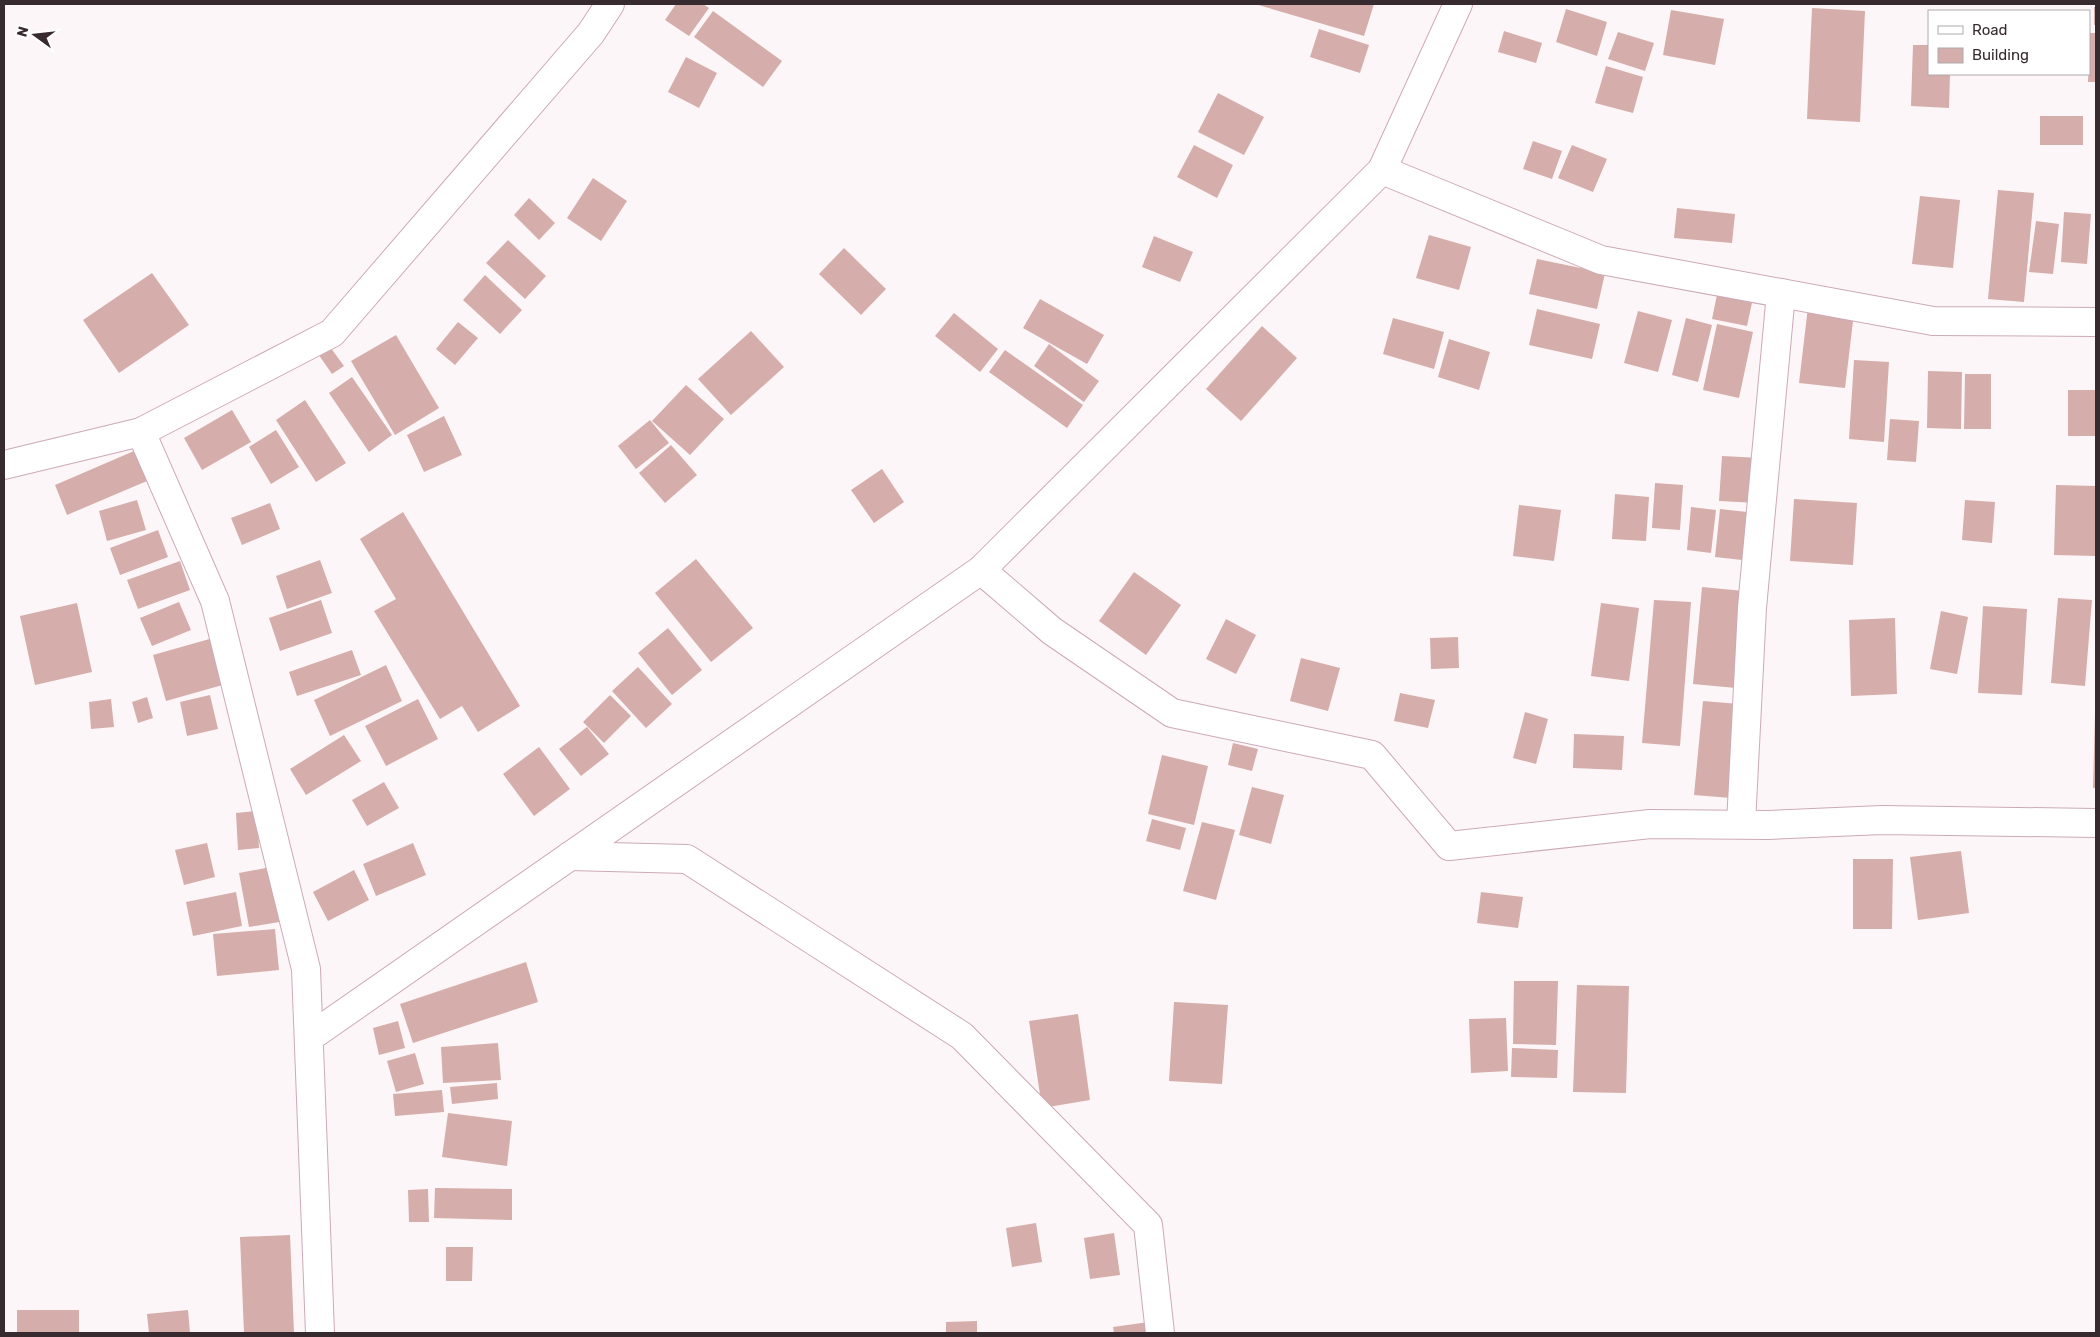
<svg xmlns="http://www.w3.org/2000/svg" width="2100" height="1337" font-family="Rubik,sans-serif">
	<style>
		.building { fill: #d5adaa }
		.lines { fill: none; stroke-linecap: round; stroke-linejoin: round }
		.minor-casing { stroke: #ccaab7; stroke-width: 30 }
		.minor { stroke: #fff; stroke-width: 28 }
	</style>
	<rect width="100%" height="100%" fill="#fdf6f8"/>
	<!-- building -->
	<g class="building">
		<path d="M676,4h27l6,4 -20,28 -24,-16z"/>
		<path d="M1255,4h119l-10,32z"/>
		<rect x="2094" y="7" width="2" height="18"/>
		<path d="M1812,8l53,3 -5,111 -53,-3z"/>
		<path d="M1566,9l41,13 -10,34 -41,-14z"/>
		<path d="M1671,10l53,9 -9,46 -52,-10z"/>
		<path d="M713,11l69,50 -19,26 -69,-50z"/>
		<path d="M1319,29l50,16 -9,28 -50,-16z"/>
		<path d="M1504,31l38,12 -6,20 -38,-11z"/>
		<path d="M1618,32l36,11 -9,28 -37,-12z"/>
		<path d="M2090,33h6v49h-8z"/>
		<path d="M1913,45h16v29h21l-1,34 -38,-2z"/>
		<path d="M686,57l31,16 -18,35 -31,-16z"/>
		<path d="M1606,66l37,11 -10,36 -38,-10z"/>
		<path d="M1218,93l46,24 -20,38 -46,-23z"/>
		<rect x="2040" y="116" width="43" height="29"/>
		<path d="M1533,141l29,10 -10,28 -29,-10z"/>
		<path d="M1194,145l39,20 -16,33 -40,-21z"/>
		<path d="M1572,145l35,14 -14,33 -35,-14z"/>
		<path d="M593,178l34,23 -26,40 -34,-23z"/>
		<path d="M1998,190l36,3 -10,109 -36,-3z"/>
		<path d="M1920,196l40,4 -7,68 -41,-4z"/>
		<path d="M529,198l26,25 -16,17 -25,-25z"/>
		<path d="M1677,208l58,6 -3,29 -58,-5z"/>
		<path d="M2064,212l27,2 -4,50 -26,-2z"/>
		<path d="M2036,221l23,3 -6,50 -24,-2z"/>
		<path d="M1429,235l42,12 -12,43 -43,-12z"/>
		<path d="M1154,236l39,16 -13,30 -38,-15z"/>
		<path d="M508,240l38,36 -21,23 -39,-36z"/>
		<path d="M844,248l42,41 -25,26 -42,-41z"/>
		<path d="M1537,259l68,14 -8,36 -68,-15z"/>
		<path d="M152,273l37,52 -70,48 -36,-53z"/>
		<path d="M485,275l37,35 -22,24 -37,-34z"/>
		<path d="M1718,290l35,8 -6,28 -35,-7z"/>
		<path d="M1040,299l64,36 -17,29 -64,-36z"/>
		<path d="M1808,307l46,6 -9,75 -46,-5z"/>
		<path d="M1537,309l63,15 -8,35 -63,-14z"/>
		<path d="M1638,311l34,9 -14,52 -34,-9z"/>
		<path d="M954,313l44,36 -18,23 -45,-36z"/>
		<path d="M1393,318l51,14 -10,37 -51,-15z"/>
		<path d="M1686,318l26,7 -14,57 -26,-7z"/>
		<path d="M458,322l20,16 -23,27 -19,-16z"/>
		<path d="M1717,324l36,8 -14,66 -36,-8z"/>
		<path d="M1262,326l35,32 -56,63 -35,-32z"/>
		<path d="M751,331l33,36 -53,48 -33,-36z"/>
		<path d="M396,335l43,73 -44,27 -44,-74z"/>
		<path d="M1449,339l41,13 -11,38 -41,-13z"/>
		<path d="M325,340l19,26 -12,8 -18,-26z"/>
		<path d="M1049,344l50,37 -15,21 -50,-36z"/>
		<path d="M1005,350l78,55 -16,23 -78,-56z"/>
		<path d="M1854,360l35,2 -5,80 -35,-3z"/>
		<path d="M1928,371l34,1 -1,57 -34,-1z"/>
		<path d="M1965,374h26v55h-27z"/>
		<path d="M352,377l40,58 -23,17 -40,-59z"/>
		<path d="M686,385l38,34 -34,36 -38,-34z"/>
		<rect x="2068" y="390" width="28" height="46"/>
		<path d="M305,400l41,63 -30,19 -40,-62z"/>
		<path d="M232,410l19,32 -49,28 -18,-32z"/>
		<path d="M444,416l18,39 -38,17 -17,-37z"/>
		<path d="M1890,419l29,2 -3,41 -29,-2z"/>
		<path d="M650,420l19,23 -33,26 -18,-23z"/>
		<path d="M276,430l23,37 -28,17 -22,-37z"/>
		<path d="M671,445l26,30 -32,28 -26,-30z"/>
		<path d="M141,448l13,30 -87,37 -12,-30z"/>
		<path d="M1722,456l39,2 -3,45 -39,-2z"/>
		<path d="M882,469l22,33 -30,21 -23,-33z"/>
		<path d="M1655,483l28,2 -3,45 -28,-2z"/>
		<path d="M2056,485l40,1v70l-42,-1z"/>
		<path d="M1615,494l34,3 -3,44 -34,-2z"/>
		<path d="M1794,499l63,4 -4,62 -63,-4z"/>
		<path d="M137,500l9,30 -39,11 -8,-30z"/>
		<path d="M1965,500l30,2 -3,41 -30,-3z"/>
		<path d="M270,503l10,26 -38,16 -11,-27z"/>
		<path d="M1519,505l42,5 -7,51 -41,-5z"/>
		<path d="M1691,507l25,3 -5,43 -24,-3z"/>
		<path d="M1720,509l36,4 -5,48 -36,-4z"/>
		<path d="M403,512l117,194 -42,26 -16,-26 -22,13 -66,-108 22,-12 -36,-60z"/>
		<path d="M158,530l10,27 -48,18 -10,-27z"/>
		<path d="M696,559l57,69 -42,34 -56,-69z"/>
		<path d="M320,560l12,33 -45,16 -11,-33z"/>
		<path d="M180,561l10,29 -52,19 -11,-29z"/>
		<path d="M1134,572l47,33 -35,50 -47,-34z"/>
		<path d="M1702,587l42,4 -8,97 -43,-4z"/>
		<path d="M2058,598l34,2 -7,86 -34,-3z"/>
		<path d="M321,600l11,33 -52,18 -11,-33z"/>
		<path d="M1654,600l37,2 -11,144 -38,-3z"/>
		<path d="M179,602l12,28 -39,16 -12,-28z"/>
		<path d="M77,603l15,69 -57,13 -15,-69z"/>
		<path d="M1601,603l38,5 -10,73 -38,-5z"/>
		<path d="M1983,606l44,3 -5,86 -44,-2z"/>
		<path d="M1941,611l27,6 -11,57 -27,-5z"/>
		<path d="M1895,618l2,76 -46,2 -2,-76z"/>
		<path d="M1226,619l30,16 -20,39 -30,-15z"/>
		<path d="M668,628l34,42 -30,25 -34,-42z"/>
		<path d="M1458,637l1,31 -28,1 -1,-31z"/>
		<path d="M213,638l13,46 -60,17 -13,-46z"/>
		<path d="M352,650l9,25 -64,21 -8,-24z"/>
		<path d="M1301,658l39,10 -12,43 -38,-10z"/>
		<path d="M386,665l16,36 -72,35 -16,-36z"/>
		<path d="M638,667l34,37 -26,24 -34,-37z"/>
		<path d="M1400,693l35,7 -7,28 -34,-7z"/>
		<path d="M210,695l8,34 -31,7 -7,-34z"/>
		<path d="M610,695l21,21 -27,27 -21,-21z"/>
		<path d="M147,697l6,21 -15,5 -6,-21z"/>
		<path d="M111,699l3,28 -23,2 -2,-27z"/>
		<path d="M418,699l20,40 -52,27 -21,-40z"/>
		<path d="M1703,701l36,3 -8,94 -37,-3z"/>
		<path d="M1525,712l23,7 -12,45 -23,-6z"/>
		<path d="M2095,712h1v76h-3z"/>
		<path d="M587,727l22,27 -28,22 -22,-27z"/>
		<path d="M1574,734l50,2 -2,34 -49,-2z"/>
		<path d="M344,735l17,26 -55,34 -16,-26z"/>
		<path d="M1233,743l25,6 -6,22 -24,-6z"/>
		<path d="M539,747l31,42 -36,27 -31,-42z"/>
		<path d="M1162,755l46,11 -14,59 -46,-11z"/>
		<path d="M384,782l15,26 -32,18 -15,-26z"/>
		<path d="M1252,787l32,8 -13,49 -32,-9z"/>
		<path d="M257,811l2,37 -21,2 -2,-37z"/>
		<path d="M1152,819l34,9 -6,22 -34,-9z"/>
		<path d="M1202,822l33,8 -19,70 -33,-9z"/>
		<path d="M207,843l8,34 -31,8 -9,-35z"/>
		<path d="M413,843l13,32 -50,21 -13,-32z"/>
		<path d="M1961,851l8,62 -51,7 -8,-63z"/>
		<path d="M1853,859h40l-1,70h-39z"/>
		<path d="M276,866l9,55 -36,6 -10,-54z"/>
		<path d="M354,870l15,30 -41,21 -15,-29z"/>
		<path d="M236,892l6,34 -49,10 -7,-34z"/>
		<path d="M1481,892l42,5 -5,31 -41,-5z"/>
		<path d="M275,929l4,41 -62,6 -4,-42z"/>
		<path d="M526,962l12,40 -125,41 -13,-39z"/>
		<path d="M1514,981h44l-2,64 -43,-1z"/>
		<path d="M1577,985l52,1 -3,107 -53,-1z"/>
		<path d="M1174,1002l54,3 -6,79 -53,-3z"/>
		<path d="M1078,1014l12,86 -48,8 -13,-87z"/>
		<path d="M1506,1018l2,53 -37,2 -2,-54z"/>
		<path d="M398,1021l7,27 -26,7 -6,-27z"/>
		<path d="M498,1043l3,37 -58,3 -2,-36z"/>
		<path d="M1512,1048l46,2 -1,28 -46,-1z"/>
		<path d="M415,1053l9,31 -28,8 -9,-31z"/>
		<path d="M497,1083l1,16 -46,5 -2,-17z"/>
		<path d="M442,1090l2,22 -49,4 -2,-22z"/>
		<path d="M448,1113l64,8 -5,45 -65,-9z"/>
		<path d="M435,1188l77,1v31l-78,-2z"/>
		<path d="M428,1189l1,33h-20l-1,-32z"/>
		<path d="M1036,1223l6,39 -30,5 -6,-39z"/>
		<path d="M1114,1233l6,42 -30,4 -6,-41z"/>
		<path d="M290,1235l4,98h-50l-4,-96z"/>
		<path d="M446,1247h27l-1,34h-26z"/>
		<rect x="17" y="1310" width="62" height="23"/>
		<path d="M188,1310l2,23h-41l-2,-19z"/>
		<path d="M977,1321v12h-31v-11z"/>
		<path d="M1149,1322l1,11h-36l-1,-6z"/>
	</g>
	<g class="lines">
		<!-- minor casing -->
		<g class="minor-casing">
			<g id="minor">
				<path d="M1382,170l219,90 332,61 163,1"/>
				<path d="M141,432l191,-99 259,-300 19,-29"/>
				<path d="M4,465l137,-33 74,169 91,368 14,364"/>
				<path d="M981,570l71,61 120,82 200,42 77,91 201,-22 119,1 113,-5 214,3"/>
				<path d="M1741,824l11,-216 29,-315"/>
				<path d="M570,856l117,3 275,177 186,189 12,108"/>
				<path d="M310,1037l671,-467 401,-400 76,-166"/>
			</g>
		</g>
		<!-- minor -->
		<use href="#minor" class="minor"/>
	</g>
	<!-- border -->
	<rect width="2100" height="1337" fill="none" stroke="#382b30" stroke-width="10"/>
	<!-- legend -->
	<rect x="1928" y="10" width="162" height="65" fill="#ffffff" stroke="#afaaac"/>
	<rect x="1938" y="26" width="25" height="8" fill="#ffffff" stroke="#afaaac"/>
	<text x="1972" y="35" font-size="15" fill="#382b30">Road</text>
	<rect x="1938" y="48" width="25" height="15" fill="#d5adaa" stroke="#afaaac"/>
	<text x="1972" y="60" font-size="15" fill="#382b30">Building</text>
	<!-- north arrow -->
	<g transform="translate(35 35) rotate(285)" stroke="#ffffff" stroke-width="4" paint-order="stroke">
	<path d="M0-4L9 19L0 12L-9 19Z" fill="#382b30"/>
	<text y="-8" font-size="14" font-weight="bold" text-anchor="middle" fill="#382b30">N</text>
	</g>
</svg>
